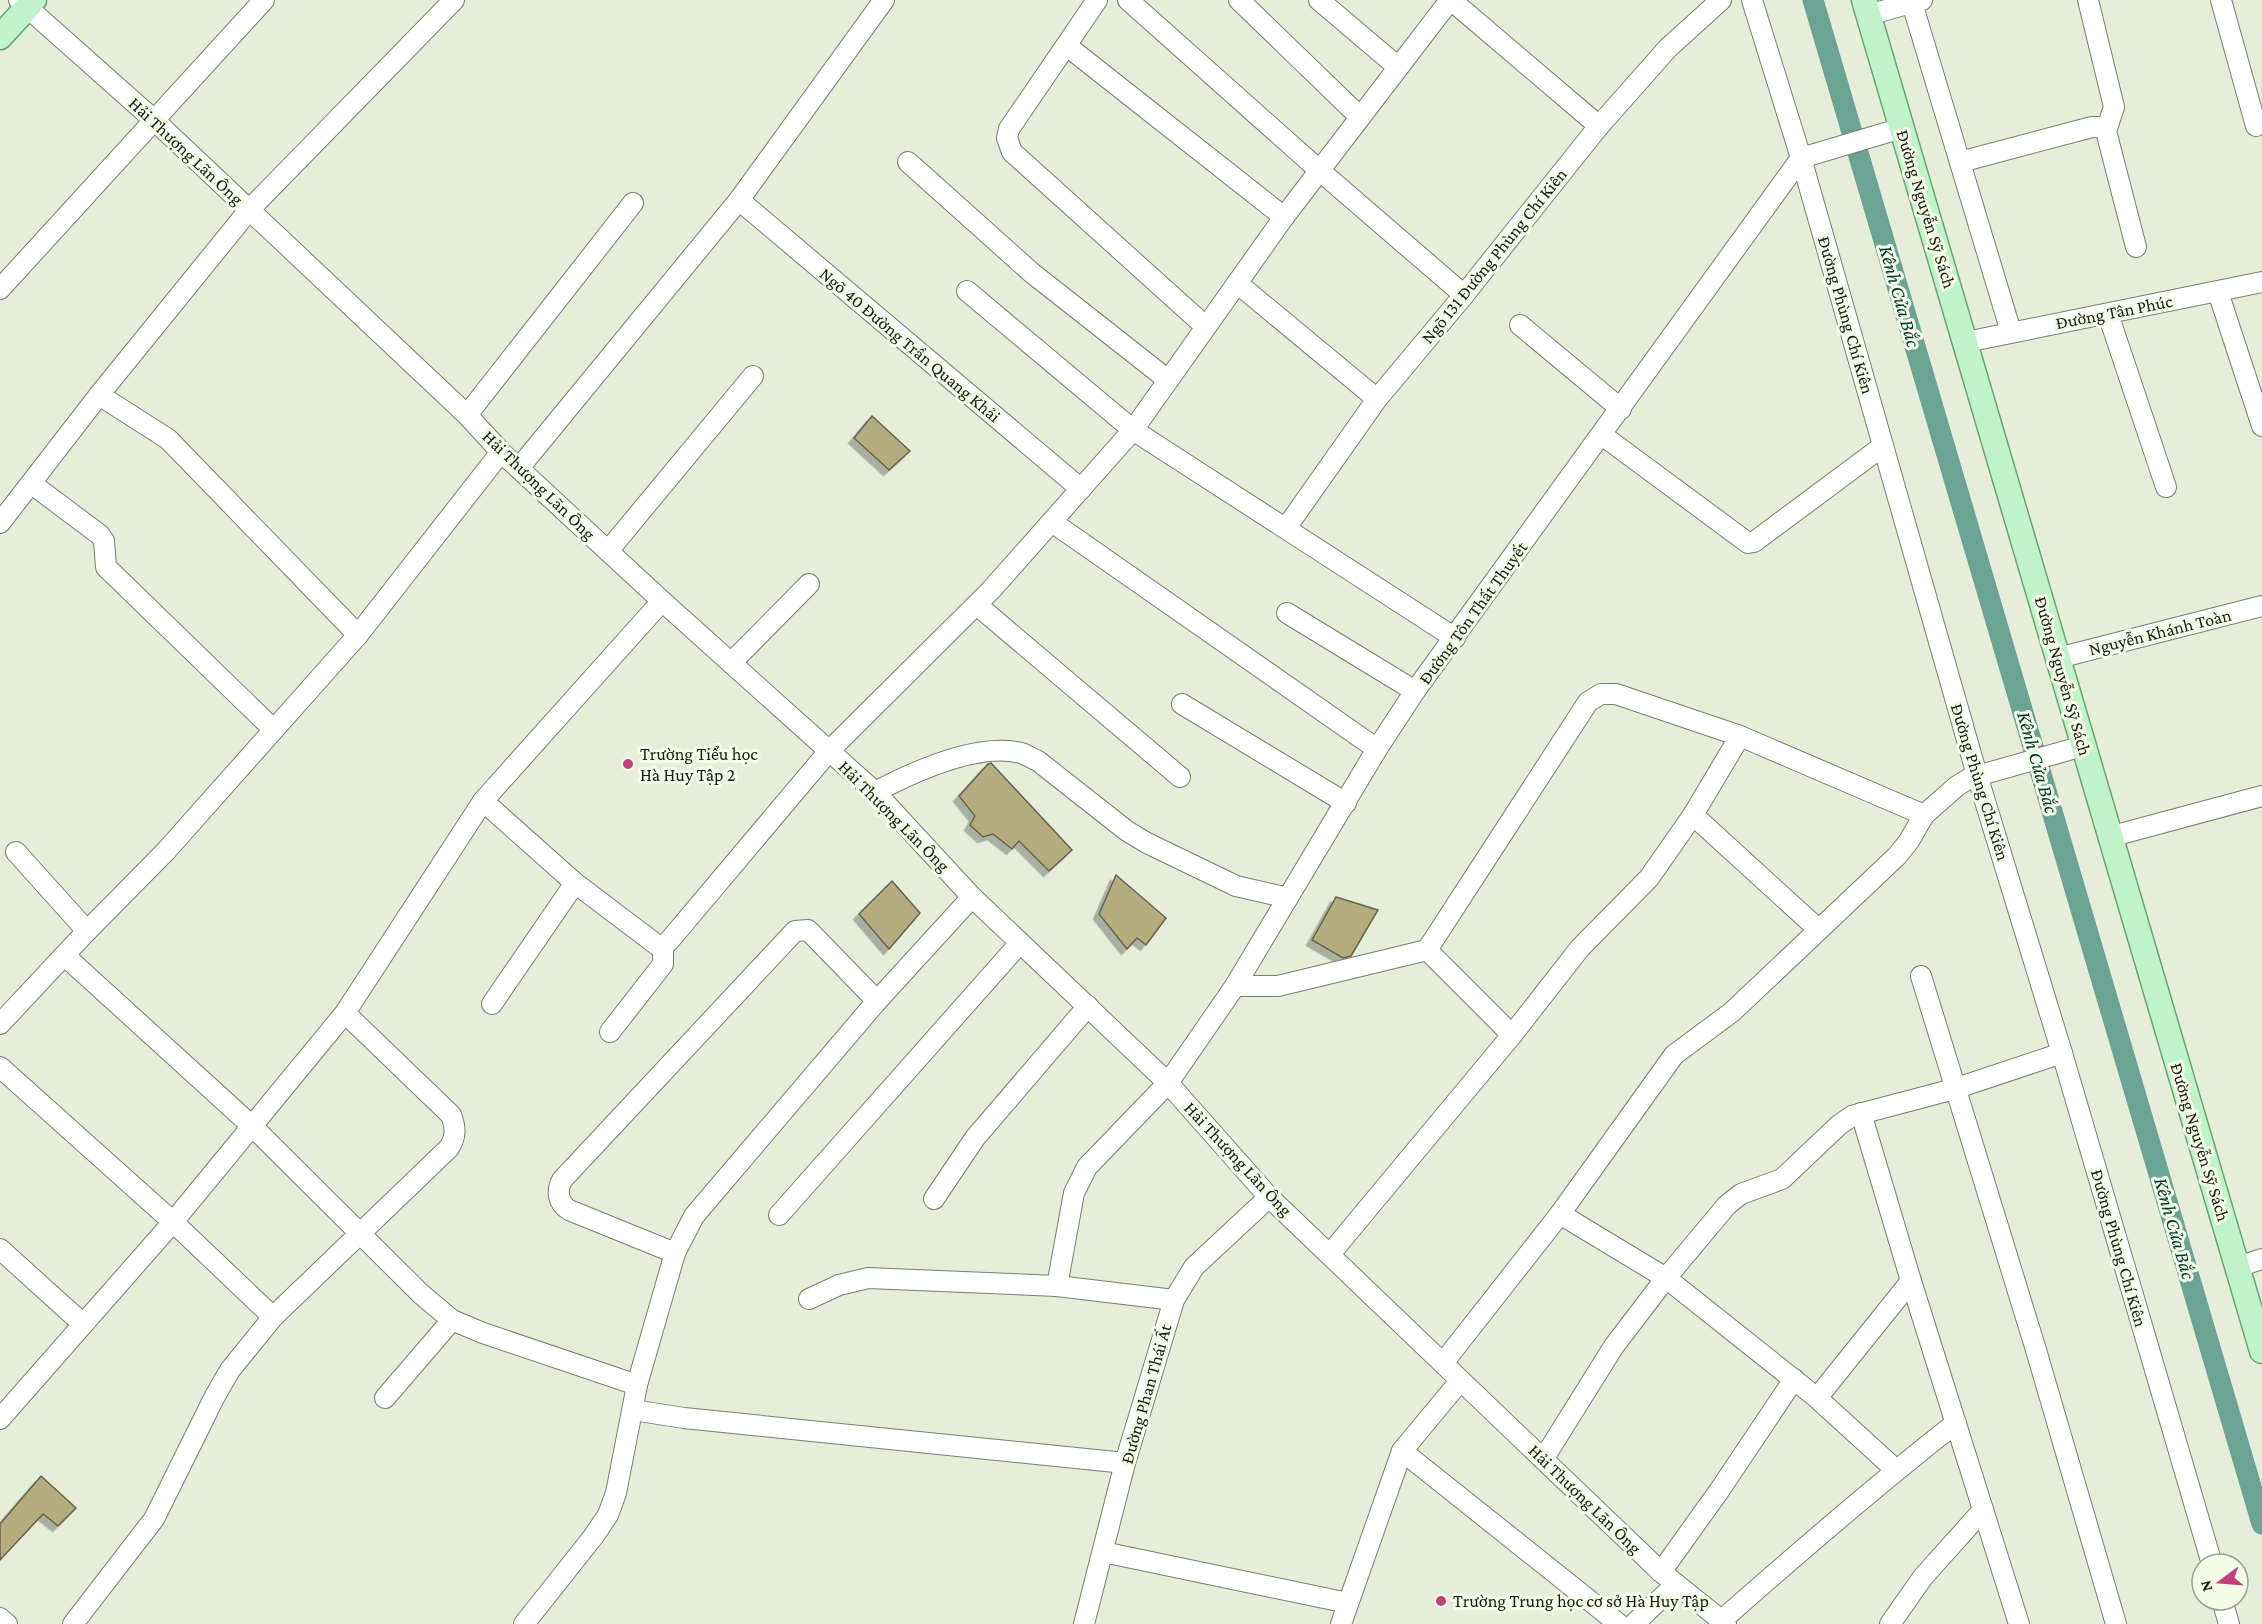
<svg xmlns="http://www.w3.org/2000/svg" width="2262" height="1624" font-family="'Crimson Pro',serif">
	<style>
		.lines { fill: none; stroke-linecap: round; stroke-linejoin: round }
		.canal { stroke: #6ba395; stroke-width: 21 }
		.building { fill: #b5ac7e; stroke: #656250; stroke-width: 1.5; filter: url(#shadow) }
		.minor-casing { stroke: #787f6d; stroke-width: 22 }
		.major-casing { stroke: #69a374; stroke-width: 27 }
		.minor { stroke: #fff; stroke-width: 20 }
		.major { stroke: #bff4cb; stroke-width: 24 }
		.poi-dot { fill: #c43d7d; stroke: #f4fce7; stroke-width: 2 }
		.labels { text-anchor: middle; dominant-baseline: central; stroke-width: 6; stroke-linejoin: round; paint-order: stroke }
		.street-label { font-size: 18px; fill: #181a13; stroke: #f4fce7 }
		.poi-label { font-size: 18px; fill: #181a13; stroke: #f4fce7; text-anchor: start }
		.water-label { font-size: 20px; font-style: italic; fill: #00362c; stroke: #f4fce7 }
	</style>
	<defs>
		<filter id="shadow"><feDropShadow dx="-5.5" dy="5.5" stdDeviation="0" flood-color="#0004"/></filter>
	</defs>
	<rect width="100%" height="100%" fill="#e6eeda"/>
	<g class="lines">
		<!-- canal -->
		<path class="canal" d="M1813,0l449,1524"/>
	</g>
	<!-- building -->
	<g class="building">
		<path d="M872,416l38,35 -21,19 -35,-32z"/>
		<path d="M991,763l81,87 -23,21 -30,-30 -7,8 -19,-15 -10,3 -13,-12 5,-9 -16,-20 29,-32z"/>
		<path d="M1116,875l50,43 -20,27 -9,-7 -10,11 -28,-35z"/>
		<path d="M892,881l28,32 -31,36 -30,-35z"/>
		<path d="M1336,897l42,13 -27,46 -8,2 -31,-18z"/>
		<path d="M41,1476l35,32 -18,18 -15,-12 -43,46v-36z"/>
	</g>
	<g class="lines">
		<!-- minor casing -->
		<g class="minor-casing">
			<g id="minor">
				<path d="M19,0l135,120 313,295 34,37 161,149 213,191 97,105 196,186 101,114 392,375 65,52"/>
				<path d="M1097,0l-88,129 -2,9 5,14 193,174"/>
				<path d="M1128,0l191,170 145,125"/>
				<path d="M1239,0l121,117"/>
				<path d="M1319,0l79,67"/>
				<path d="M1451,0l148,126"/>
				<path d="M1752,0l49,158 176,617 85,278 150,511"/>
				<path d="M2088,0l26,107 -8,24 30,116"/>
				<path d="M2221,0l35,126"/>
				<path d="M1912,3l99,329"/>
				<path d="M1868,15l54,-15"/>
				<path d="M1067,46l217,171"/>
				<path d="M908,162l124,111 136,107"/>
				<path d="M1960,162l132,-35h14"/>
				<path d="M739,200l342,289"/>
				<path d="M1237,283l140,116"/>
				<path d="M0,289l264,-289"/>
				<path d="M967,291l166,139 322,208"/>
				<path d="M2218,292l44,134"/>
				<path d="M2108,314l58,173"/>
				<path d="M1520,325l101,84"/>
				<path d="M1966,342l296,-60"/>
				<path d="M99,395l69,44 190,196"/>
				<path d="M467,415l166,-212"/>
				<path d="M1602,435l146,108 6,-1 129,-96"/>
				<path d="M519,468l220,-268 145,-200"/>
				<path d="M32,484l68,51 4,6 2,26 167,162"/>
				<path d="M1052,522l325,227"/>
				<path d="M0,523l99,-128 150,-185 205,-210"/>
				<path d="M1286,528l91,-129 87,-104 135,-169 69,-78 53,-48"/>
				<path d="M608,551l145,-175"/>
				<path d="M977,605l203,172"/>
				<path d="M1287,613l128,78"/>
				<path d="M2058,658l204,-52"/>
				<path d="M731,663l78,-79"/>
				<path d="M1182,704l164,99"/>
				<path d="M875,792c38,-20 102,-50 146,-39 6,2 12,6 17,8l89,70 20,12 89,43 52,12"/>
				<path d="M483,801l92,82 82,62 6,1 6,-5 160,-190 162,-161 142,-160 151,-213 166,-217"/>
				<path d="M1693,815l125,114"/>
				<path d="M2109,837l153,-41"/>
				<path d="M16,852l71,79"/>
				<path d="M1427,950l85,85"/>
				<path d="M65,956l188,171 168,167 31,26 31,13 154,52"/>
				<path d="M1921,976l115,374 80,274"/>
				<path d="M1235,986h43l149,-36 161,-248 13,-8h15l124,42 184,79"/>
				<path d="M492,1004l83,-121"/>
				<path d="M0,1024l87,-93 79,-80 192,-216 143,-183"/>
				<path d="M610,1032l53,-68v-18"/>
				<path d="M0,1067l173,155 100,95"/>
				<path d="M1861,1113l50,168 108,343"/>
				<path d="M934,1199l41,-61 113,-132"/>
				<path d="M1560,1214l106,64 151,120 79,72"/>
				<path d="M779,1215l241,-272"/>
				<path d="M0,1249l83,75"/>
				<path d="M675,1253l-106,-43c-11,-7 -13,-18 -7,-30l233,-249 13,-1 69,71"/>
				<path d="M1330,1254l182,-219 68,-87 69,-70 44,-63 47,-79"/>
				<path d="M2237,1267l25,-8"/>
				<path d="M1057,1286l17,-93 13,-26 81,-84 67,-97 142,-237 38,-58 386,-533 101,-30"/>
				<path d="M809,1299l30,-14 29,-7 189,8 117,14"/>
				<path d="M1443,1363l117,-149 114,-159 58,-43 165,-156 12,-15 15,-26 33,-29 13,-8 113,-32"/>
				<path d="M385,1398l67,-78"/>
				<path d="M1817,1398l94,-117"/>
				<path d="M633,1410l51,8 441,45"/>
				<path d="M0,1419l173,-197 172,-209 138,-212 179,-200"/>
				<path d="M1402,1451l217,173"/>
				<path d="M1544,1458l70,-112 52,-68 61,-73 14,-11 41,-15 57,-54 13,-9 102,-27 108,-36"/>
				<path d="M1103,1552l245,51"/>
				<path d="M1661,1572l58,-81 75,-112"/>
				<path d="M2222,1600l7,24"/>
				<path d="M0,1618l7,6"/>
				<path d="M1722,1620c76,-67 153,-134 234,-197"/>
				<path d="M73,1624l81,-105 61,-123 15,-26 43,-53 176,-169c7,-11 7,-20 2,-33l-106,-102"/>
				<path d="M524,1624l69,-87 15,-22 8,-22 21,-108 38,-132 19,-37 183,-215 95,-104"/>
				<path d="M1084,1624l41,-161 49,-163 20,-33 75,-70"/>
				<path d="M1341,1624l61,-173 58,-70"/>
				<path d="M1634,1624l42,-40"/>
				<path d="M1890,1624l33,-47 60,-67"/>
			</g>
		</g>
		<!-- major casing -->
		<g class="major-casing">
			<g id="major">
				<path d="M1864,0l398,1351"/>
				<path d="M0,37l34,-37"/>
			</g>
		</g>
		<!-- minor -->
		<use href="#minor" class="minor"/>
		<!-- major -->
		<use href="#major" class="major"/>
	</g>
	<!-- markers -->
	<g class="poi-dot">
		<circle cx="628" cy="764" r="6"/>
		<circle cx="1441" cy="1601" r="6"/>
	</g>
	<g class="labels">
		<!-- street labels -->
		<g class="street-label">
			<text transform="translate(186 151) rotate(43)">Hải Thượng Lãn Ông</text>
			<text transform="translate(1926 209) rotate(73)">Đường Nguyễn Sỹ Sách</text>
			<text transform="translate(1494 256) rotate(-51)">Ngõ 131 Đường Phùng Chí Kiên</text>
			<text transform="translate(2114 312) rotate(-11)">Đường Tân Phúc</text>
			<text transform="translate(1846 315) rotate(74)">Đường Phùng Chí Kiên</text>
			<text transform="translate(910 345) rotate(40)">Ngõ 40 Đường Trần Quang Khải</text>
			<text transform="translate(539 485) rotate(44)">Hải Thượng Lãn Ông</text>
			<text transform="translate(1473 613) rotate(-54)">Đường Tôn Thất Thuyết</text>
			<text transform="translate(2160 632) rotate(-14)">Nguyễn Khánh Toàn</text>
			<text transform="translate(2063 676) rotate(74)">Đường Nguyễn Sỹ Sách</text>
			<text transform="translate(1980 782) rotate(73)">Đường Phùng Chí Kiên</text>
			<text transform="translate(894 816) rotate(45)">Hải Thượng Lãn Ông</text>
			<text transform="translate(2200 1142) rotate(73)">Đường Nguyễn Sỹ Sách</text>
			<text transform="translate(1238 1159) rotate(47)">Hải Thượng Lãn Ông</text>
			<text transform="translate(2119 1248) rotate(74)">Đường Phùng Chí Kiên</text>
			<text transform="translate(1146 1394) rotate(-74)">Đường Phan Thái Ất</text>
			<text transform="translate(1585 1499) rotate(44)">Hải Thượng Lãn Ông</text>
		</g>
		<!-- poi labels -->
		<g class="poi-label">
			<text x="640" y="754">Trường Tiểu học<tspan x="640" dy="21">Hà Huy Tập 2</tspan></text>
			<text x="1453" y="1601">Trường Trung học cơ sở Hà Huy Tập</text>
		</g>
		<!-- water labels -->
		<g class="water-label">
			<text transform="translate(1900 296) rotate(74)">Kênh Cửa Bắc</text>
			<text transform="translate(2038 762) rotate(74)">Kênh Cửa Bắc</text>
			<text transform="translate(2175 1228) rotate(74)">Kênh Cửa Bắc</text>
		</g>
	</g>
	<!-- north arrow -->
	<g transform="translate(2220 1582) rotate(254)"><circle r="28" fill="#f4fce7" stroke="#9ca292" stroke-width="1.5"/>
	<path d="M0-4.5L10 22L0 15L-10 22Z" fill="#c43d7d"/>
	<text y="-9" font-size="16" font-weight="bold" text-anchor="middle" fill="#181a13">N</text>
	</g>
</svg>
